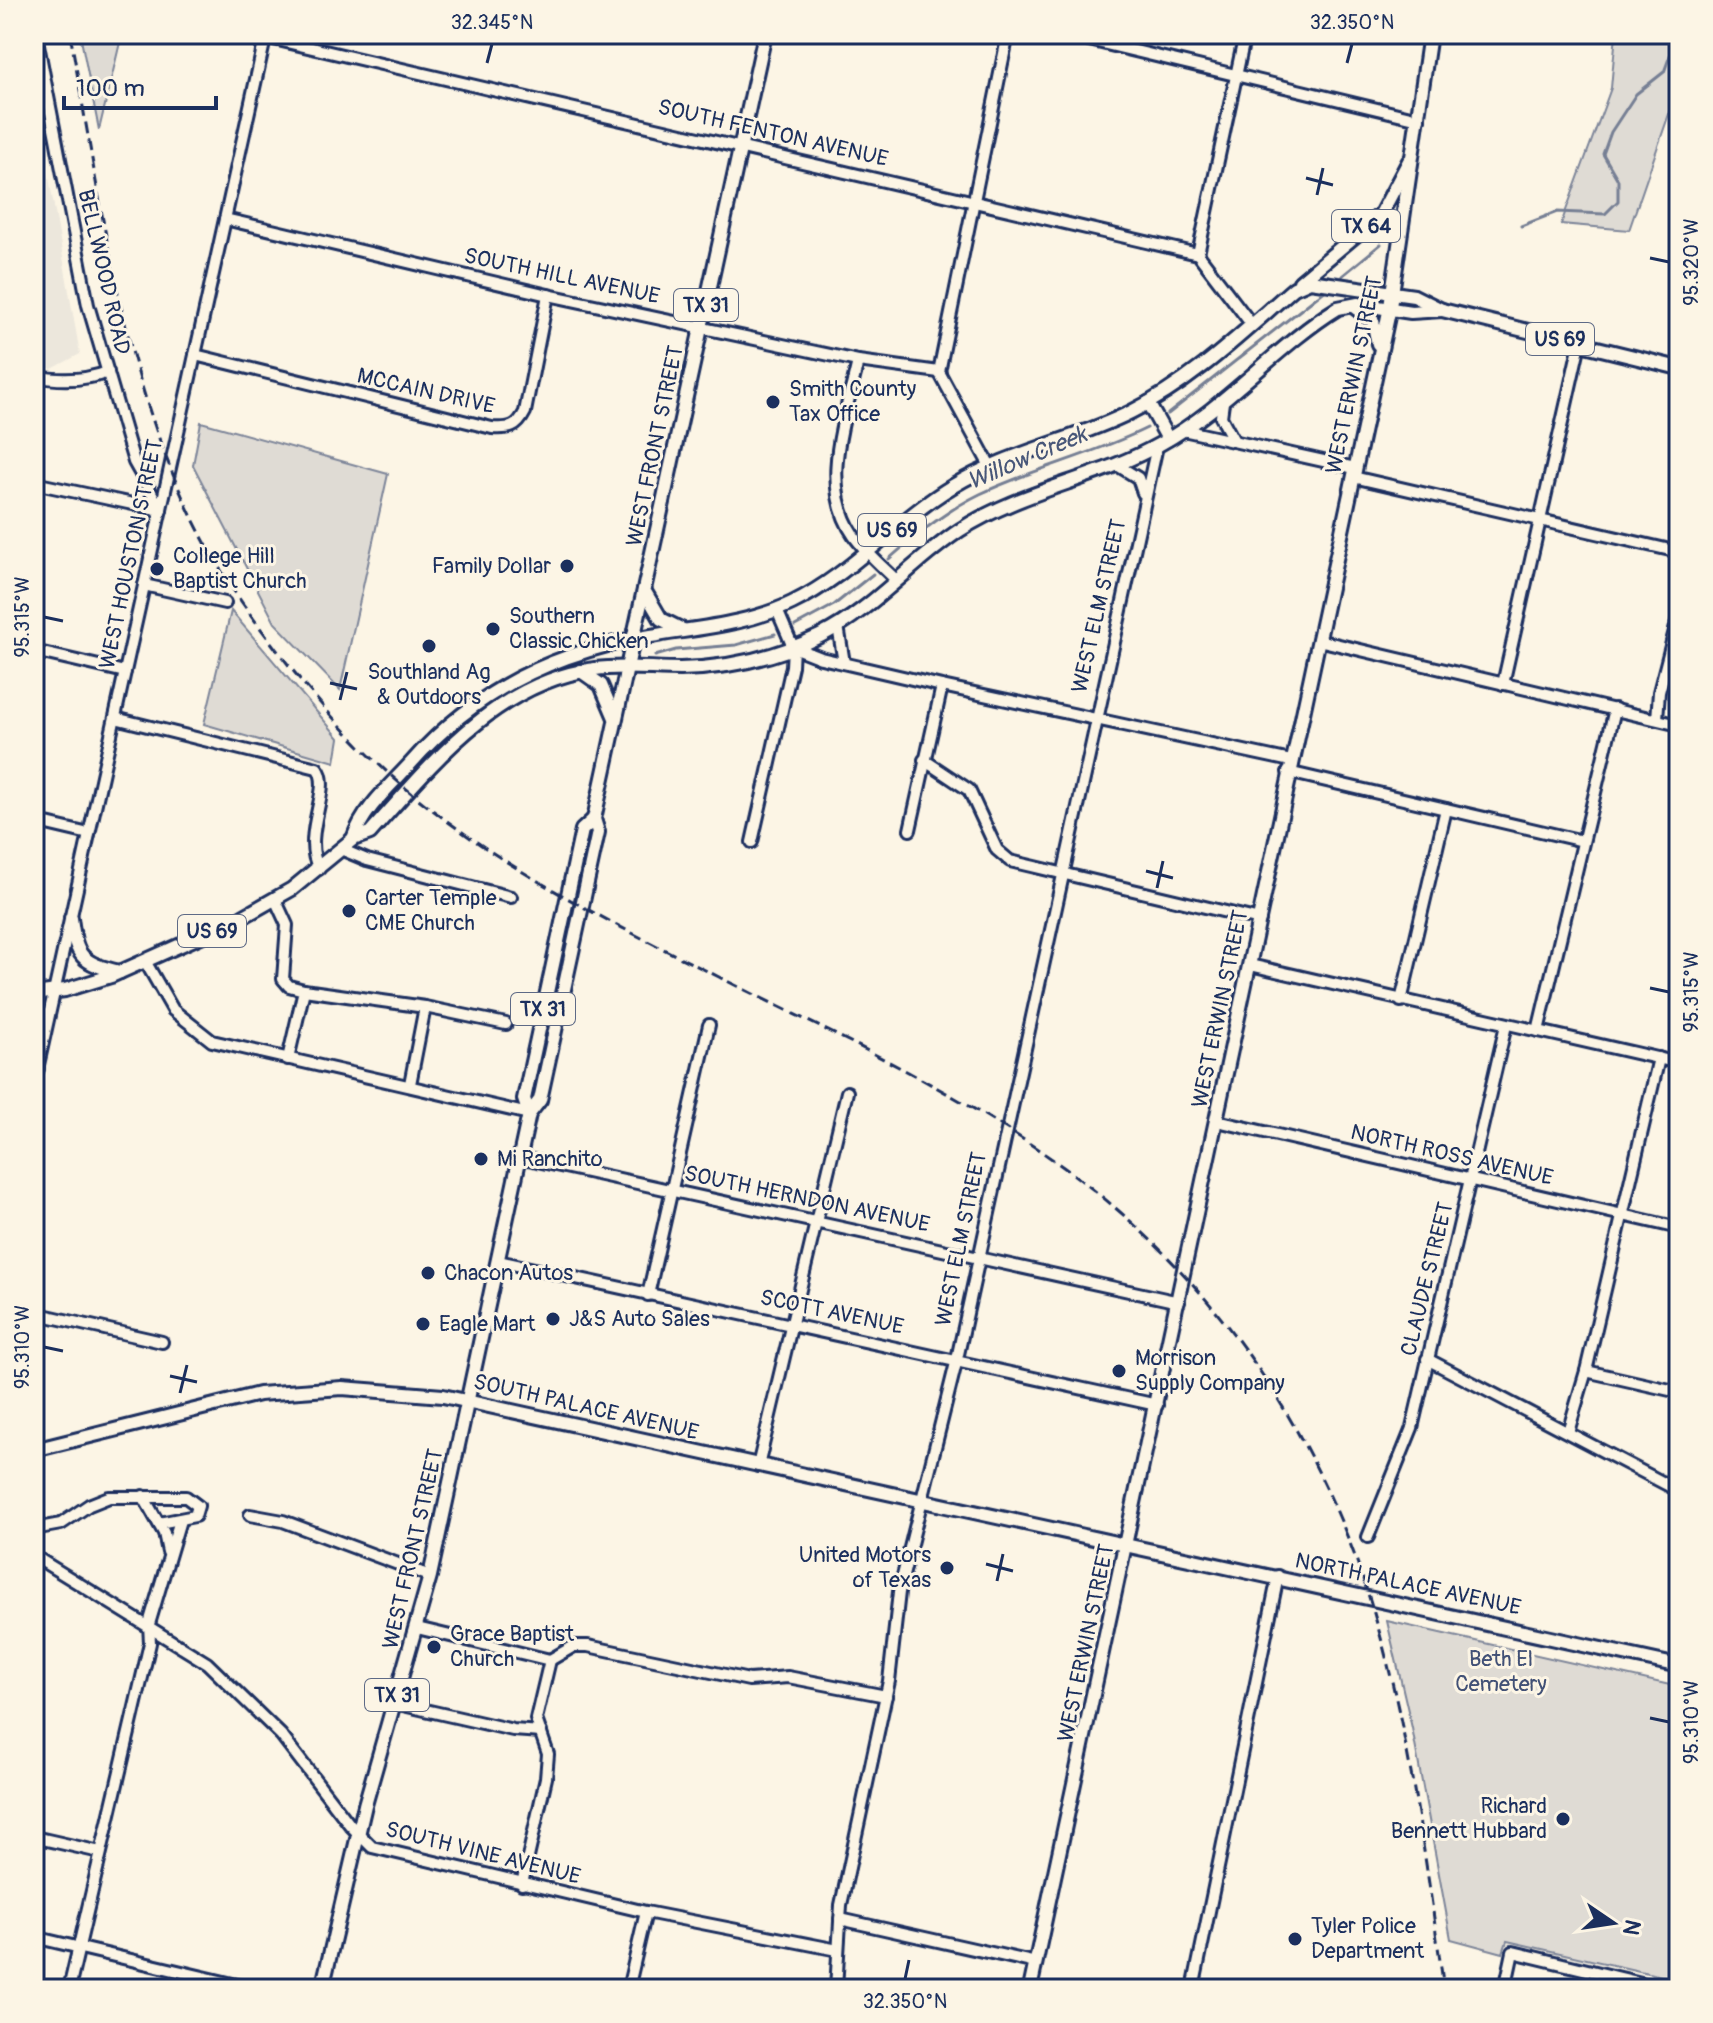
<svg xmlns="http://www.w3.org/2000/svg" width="1713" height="2023" font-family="Pangolin,sans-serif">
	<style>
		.built { fill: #ece7dc }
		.green { fill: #dfdbd4; stroke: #7d8599; stroke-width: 2 }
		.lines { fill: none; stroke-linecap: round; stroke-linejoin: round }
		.stream { stroke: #767f94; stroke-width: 3 }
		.minor-casing { stroke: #1b2f5e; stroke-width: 16 }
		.major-casing { stroke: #1b2f5e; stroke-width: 18 }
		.minor { stroke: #fcf5e5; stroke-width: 10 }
		.major { stroke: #fcf5e5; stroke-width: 12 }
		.rail { stroke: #1b2f5e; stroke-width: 3; stroke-dasharray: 12 6; stroke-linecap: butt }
		.ticks { fill: none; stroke: #1b2f5e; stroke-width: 3 }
		.poi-dot { fill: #1b2f5e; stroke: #fcf5e5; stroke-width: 3 }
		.labels { text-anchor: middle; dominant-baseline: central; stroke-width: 6; stroke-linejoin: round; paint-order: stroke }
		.shield { fill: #fcf5e5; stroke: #5e6a86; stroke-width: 2 }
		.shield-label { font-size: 20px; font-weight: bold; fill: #1b2f5e }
		.street-label { font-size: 22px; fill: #1b2f5e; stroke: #fcf5e5 }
		.poi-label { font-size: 22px; fill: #1b2f5e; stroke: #fcf5e5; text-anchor: start }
		.park-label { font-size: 22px; fill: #425176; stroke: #fcf5e5 }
		.water-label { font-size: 24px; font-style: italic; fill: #485779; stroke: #fcf5e5 }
		.neatline { fill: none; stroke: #1b2f5e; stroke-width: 3 }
		.ticks-label { font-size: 20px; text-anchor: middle; fill: #1b2f5e }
	</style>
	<rect width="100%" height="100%" fill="#fcf5e5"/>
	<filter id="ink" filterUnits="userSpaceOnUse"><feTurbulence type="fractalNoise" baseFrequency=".0125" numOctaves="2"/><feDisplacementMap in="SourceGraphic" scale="16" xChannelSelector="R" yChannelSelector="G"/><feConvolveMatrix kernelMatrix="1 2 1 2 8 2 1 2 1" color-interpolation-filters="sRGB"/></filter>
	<g filter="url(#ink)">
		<!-- built -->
		<path class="built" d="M34,93l46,261 -28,15 -18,-4z"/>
		<!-- green -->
		<g class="green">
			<path d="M80,34h42l-23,96z"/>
			<path d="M1616,34h63v51l-50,145 -68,-6 50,-136z"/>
			<path d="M201,422l187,52 -48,216 -65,-67 -82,-158z"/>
			<path d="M231,611l108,127 -4,24 -131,-38z"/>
			<path d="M1387,1621l292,66v293l-172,-39 -4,12 -52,-14 -39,-211z"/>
		</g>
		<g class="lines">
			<!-- stream -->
			<g class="stream">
				<path d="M1521,226l36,-14 48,2 13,-13v-21l-15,-26 8,-22 25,-38 28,-22 14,-38"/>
				<path d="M1342,276l39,-32"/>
				<path d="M1168,414l159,-125"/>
				<path d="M889,559c27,-24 58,-49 91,-65 54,-26 113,-39 167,-66"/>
				<path d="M795,626l39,-21 39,-31"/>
				<path d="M655,656l21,-6 60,-5 39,-11"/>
			</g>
			<!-- minor casing -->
			<g class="minor-casing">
				<g id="minor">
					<path d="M36,34l52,271 46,157 27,48"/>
					<path d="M252,34l946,220 54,71"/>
					<path d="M1064,34l355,85"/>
					<path d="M225,219l323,76 310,66 81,11"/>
					<path d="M1198,254l47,-220"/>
					<path d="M195,355l297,73c18,1 25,0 33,-16l23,-117"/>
					<path d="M858,361c-12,56 -40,123 -4,175 12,17 29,31 43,45"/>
					<path d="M34,376c25,5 50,5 74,-4"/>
					<path d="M1223,402l-2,15 13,24"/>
					<path d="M1183,430l172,38"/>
					<path d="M1117,465l21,13 5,15"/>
					<path d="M990,466l-51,-94 69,-338"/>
					<path d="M1353,477l326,75"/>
					<path d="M34,483l127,27"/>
					<path d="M144,585l81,18"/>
					<path d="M838,626l6,37"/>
					<path d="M1318,640l361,85"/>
					<path d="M793,647l28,11 121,28 349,75"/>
					<path d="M34,651l91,21"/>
					<path d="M1503,684l77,-341"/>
					<path d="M115,718l202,50c17,19 -17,66 2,101"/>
					<path d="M1657,719l2,-27 20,-77"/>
					<path d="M924,760l45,30 28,60 13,11 250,59"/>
					<path d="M1288,772l295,69"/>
					<path d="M34,821l55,13"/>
					<path d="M910,830l32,-144"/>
					<path d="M752,842l40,-176 1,-19 -16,-37"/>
					<path d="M343,850l24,10 144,37"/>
					<path d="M275,899l12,26 -4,54 6,7 15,4 -16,69"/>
					<path d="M145,961l28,49 39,31 317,73"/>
					<path d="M1250,965l429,98"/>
					<path d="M304,990l121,17 81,17"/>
					<path d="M1401,1001l45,-192"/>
					<path d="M1538,1031l77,-322"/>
					<path d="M34,1083l232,-1049"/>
					<path d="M410,1084l15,-77"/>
					<path d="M1217,1121l462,107"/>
					<path d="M519,1157l660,145"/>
					<path d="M498,1261l659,144"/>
					<path d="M648,1295l61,-270"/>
					<path d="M34,1313l128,29"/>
					<path d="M1427,1359l252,132"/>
					<path d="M1586,1371l93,21"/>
					<path d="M1568,1432l18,-61 73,-313"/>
					<path d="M758,1466l89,-374"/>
					<path d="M143,1496l21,37 4,19"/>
					<path d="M250,1515l33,6 147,55"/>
					<path d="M34,1529l27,-5 28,-19 20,-8h77l12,9 -3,10 -36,7"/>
					<path d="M1368,1537l44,-109 94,-403"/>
					<path d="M34,1556l173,107 74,72 69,90 22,22 274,65 192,38"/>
					<path d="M417,1628l133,32"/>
					<path d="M550,1660l24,-14h14l161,34 39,-3 98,19"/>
					<path d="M394,1703l119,27 28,2"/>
					<path d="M34,1837l66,15"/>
					<path d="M522,1884l24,-106 2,-24 -12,-35 14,-59"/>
					<path d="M840,1919l196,44"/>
					<path d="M34,1937l220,52"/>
					<path d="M69,1989l81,-346 -1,-19 31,-104"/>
					<path d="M628,1989l18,-77"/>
					<path d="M836,1989l5,-84 48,-224 10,-89 58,-233 200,-913"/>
					<path d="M1193,1989l85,-413"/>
					<path d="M1505,1989l8,-37 153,37"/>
				</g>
			</g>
			<!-- major casing -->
			<g class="major-casing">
				<g id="major">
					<path d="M1300,282l81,-68 28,-53"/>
					<path d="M1353,306l20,15 5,23"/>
					<path d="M1148,403l20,36"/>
					<path d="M644,590l17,29 22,11"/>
					<path d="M581,671l20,14 14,33"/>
					<path d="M353,839c10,-30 37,-53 58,-76 63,-72 146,-112 240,-127 47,-8 98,-12 141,-33 60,-29 103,-82 161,-117 56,-34 120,-45 178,-74 61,-30 112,-80 163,-124l16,-7 104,15 28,14 237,58"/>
					<path d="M71,918c5,39 10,45 49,54"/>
					<path d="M34,994l31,-4 46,-14 128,-57 53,-30 61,-50 17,-6c62,-69 126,-151 225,-164 28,-4 57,0 85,0 49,-1 97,-12 140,-33 54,-27 91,-74 140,-106 62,-40 136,-50 200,-86 67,-37 116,-98 178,-136l20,-4 53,8 31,-2"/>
					<path d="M34,1046l3,23"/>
					<path d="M529,1114l-5,-15 58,-269 12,-11"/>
					<path d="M34,1450l225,-56 83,-6 101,8 1236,270"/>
					<path d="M322,1989l43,-184 65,-229 99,-462 11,-14 58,-268 -4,-13 171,-785"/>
					<path d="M1030,1989l360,-1682 40,-273"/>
				</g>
			</g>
			<!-- minor -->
			<use href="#minor" class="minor"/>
			<!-- major -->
			<use href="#major" class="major"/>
			<!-- rail -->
			<path class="rail" d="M70,34c36,193 57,405 173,570 46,65 99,130 160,182 95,81 206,136 316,191 118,59 240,114 347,192 145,105 250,260 304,431 38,123 56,262 74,389"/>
		</g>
	</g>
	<!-- ticks -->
	<path class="ticks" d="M487,63l5,-19M1347,63l5,-19M1306,178l27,7M1317,195l6,-27M1650,258l19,4M44,617l19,4M330,683l27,6M340,700l7,-28M1146,871l27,7M1157,888l6,-27M1650,988l19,4M44,1347l19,4M170,1376l27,6M180,1393l7,-28M986,1564l27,7M997,1581l6,-27M1650,1718l19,4M905,1979l4,-19"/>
	<!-- markers -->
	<g class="poi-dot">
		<circle cx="773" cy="402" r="8"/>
		<circle cx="567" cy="566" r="8"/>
		<circle cx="157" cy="569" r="8"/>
		<circle cx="493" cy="629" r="8"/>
		<circle cx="429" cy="646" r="8"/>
		<circle cx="349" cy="911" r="8"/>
		<circle cx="481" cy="1159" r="8"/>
		<circle cx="428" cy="1273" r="8"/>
		<circle cx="553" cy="1319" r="8"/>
		<circle cx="423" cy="1324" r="8"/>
		<circle cx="1119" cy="1371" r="8"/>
		<circle cx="947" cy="1568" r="8"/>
		<circle cx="434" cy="1647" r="8"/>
		<circle cx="1563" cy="1819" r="8"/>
		<circle cx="1295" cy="1939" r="8"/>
	</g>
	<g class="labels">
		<!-- shield labels -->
		<g class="shield">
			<rect x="1332" y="210" width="68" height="32" rx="6"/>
			<rect x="674" y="289" width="64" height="32" rx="6"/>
			<rect x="1526" y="323" width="68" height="32" rx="6"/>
			<rect x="858" y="514" width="68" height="32" rx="6"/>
			<rect x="178" y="915" width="68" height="32" rx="6"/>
			<rect x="511" y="993" width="64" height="32" rx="6"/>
			<rect x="365" y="1679" width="64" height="32" rx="6"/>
		</g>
		<g class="shield-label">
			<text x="1366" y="226">TX 64</text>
			<text x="706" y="305">TX 31</text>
			<text x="1560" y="339">US 69</text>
			<text x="892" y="530">US 69</text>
			<text x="212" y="931">US 69</text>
			<text x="543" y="1009">TX 31</text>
			<text x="397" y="1695">TX 31</text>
		</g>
		<!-- street labels -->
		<g class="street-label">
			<text transform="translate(773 133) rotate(13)">SOUTH FENTON AVENUE</text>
			<text transform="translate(104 272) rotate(77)">BELLWOOD ROAD</text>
			<text transform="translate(562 276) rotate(12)">SOUTH HILL AVENUE</text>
			<text transform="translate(1354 375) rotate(-78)">WEST ERWIN STREET</text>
			<text transform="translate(426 391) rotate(13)">MCCAIN DRIVE</text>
			<text transform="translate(655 446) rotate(-78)">WEST FRONT STREET</text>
			<text transform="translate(131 554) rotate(-78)">WEST HOUSTON STREET</text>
			<text transform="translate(1099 606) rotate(-77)">WEST ELM STREET</text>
			<text transform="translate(1220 1009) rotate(-78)">WEST ERWIN STREET</text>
			<text transform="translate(1452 1155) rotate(13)">NORTH ROSS AVENUE</text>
			<text transform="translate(807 1199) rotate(12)">SOUTH HERNDON AVENUE</text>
			<text transform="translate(961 1239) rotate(-78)">WEST ELM STREET</text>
			<text transform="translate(1427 1279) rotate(-76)">CLAUDE STREET</text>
			<text transform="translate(832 1312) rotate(12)">SCOTT AVENUE</text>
			<text transform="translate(586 1407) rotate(13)">SOUTH PALACE AVENUE</text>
			<text transform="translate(413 1549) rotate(-77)">WEST FRONT STREET</text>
			<text transform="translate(1408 1584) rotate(12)">NORTH PALACE AVENUE</text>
			<text transform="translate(1086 1643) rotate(-78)">WEST ERWIN STREET</text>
			<text transform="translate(483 1853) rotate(14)">SOUTH VINE AVENUE</text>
		</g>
		<!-- poi labels -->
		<g class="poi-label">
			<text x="789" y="389">Smith County<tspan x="789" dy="25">Tax Office</tspan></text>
			<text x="173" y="556">College Hill<tspan x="173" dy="25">Baptist Church</tspan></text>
			<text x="551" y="566" text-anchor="end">Family Dollar</text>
			<text x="509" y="616">Southern<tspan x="509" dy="25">Classic Chicken</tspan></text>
			<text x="429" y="672" text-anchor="middle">Southland Ag<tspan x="429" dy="25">&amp; Outdoors</tspan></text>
			<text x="365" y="898">Carter Temple<tspan x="365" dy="25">CME Church</tspan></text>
			<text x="497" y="1159">Mi Ranchito</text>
			<text x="444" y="1273">Chacon Autos</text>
			<text x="569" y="1319">J&amp;S Auto Sales</text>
			<text x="439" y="1324">Eagle Mart</text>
			<text x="1135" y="1358">Morrison<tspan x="1135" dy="25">Supply Company</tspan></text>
			<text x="931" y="1555" text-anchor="end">United Motors<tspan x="931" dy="25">of Texas</tspan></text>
			<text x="450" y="1634">Grace Baptist<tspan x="450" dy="25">Church</tspan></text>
			<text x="1547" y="1806" text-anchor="end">Richard<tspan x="1547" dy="25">Bennett Hubbard</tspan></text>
			<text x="1311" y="1926">Tyler Police<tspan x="1311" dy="25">Department</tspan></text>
		</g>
		<!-- park labels -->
		<g class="park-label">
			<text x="1501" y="1659">Beth El<tspan x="1501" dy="25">Cemetery</tspan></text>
		</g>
		<!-- water labels -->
		<g class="water-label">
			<text transform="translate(1027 458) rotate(-23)">Willow Creek</text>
		</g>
	</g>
	<!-- margin -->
	<rect width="1713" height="2023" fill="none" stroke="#fcf5e5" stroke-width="88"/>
	<!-- north arrow -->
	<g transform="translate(1613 1923) rotate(103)" stroke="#fcf5e5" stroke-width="6" paint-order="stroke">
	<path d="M0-6L14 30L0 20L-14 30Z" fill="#1b2f5e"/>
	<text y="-12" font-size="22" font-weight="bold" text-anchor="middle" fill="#1b2f5e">N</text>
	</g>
	<!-- scale -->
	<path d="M64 96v12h152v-12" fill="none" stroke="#1b2f5e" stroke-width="4"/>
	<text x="76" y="96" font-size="24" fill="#1b2f5e" stroke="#fcf5e5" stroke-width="6" paint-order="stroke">100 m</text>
	<rect x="44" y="44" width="1625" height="1935" class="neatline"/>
	<g class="ticks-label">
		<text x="492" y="29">32.345°N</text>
		<text x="1352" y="29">32.350°N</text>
		<text transform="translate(1691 262) rotate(-90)" y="7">95.320°W</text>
		<text transform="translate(22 617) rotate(-90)" y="7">95.315°W</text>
		<text transform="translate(1691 992) rotate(-90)" y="7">95.315°W</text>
		<text transform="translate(22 1347) rotate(-90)" y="7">95.310°W</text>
		<text transform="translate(1691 1722) rotate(-90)" y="7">95.310°W</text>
		<text x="905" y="2008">32.350°N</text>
	</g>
</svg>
